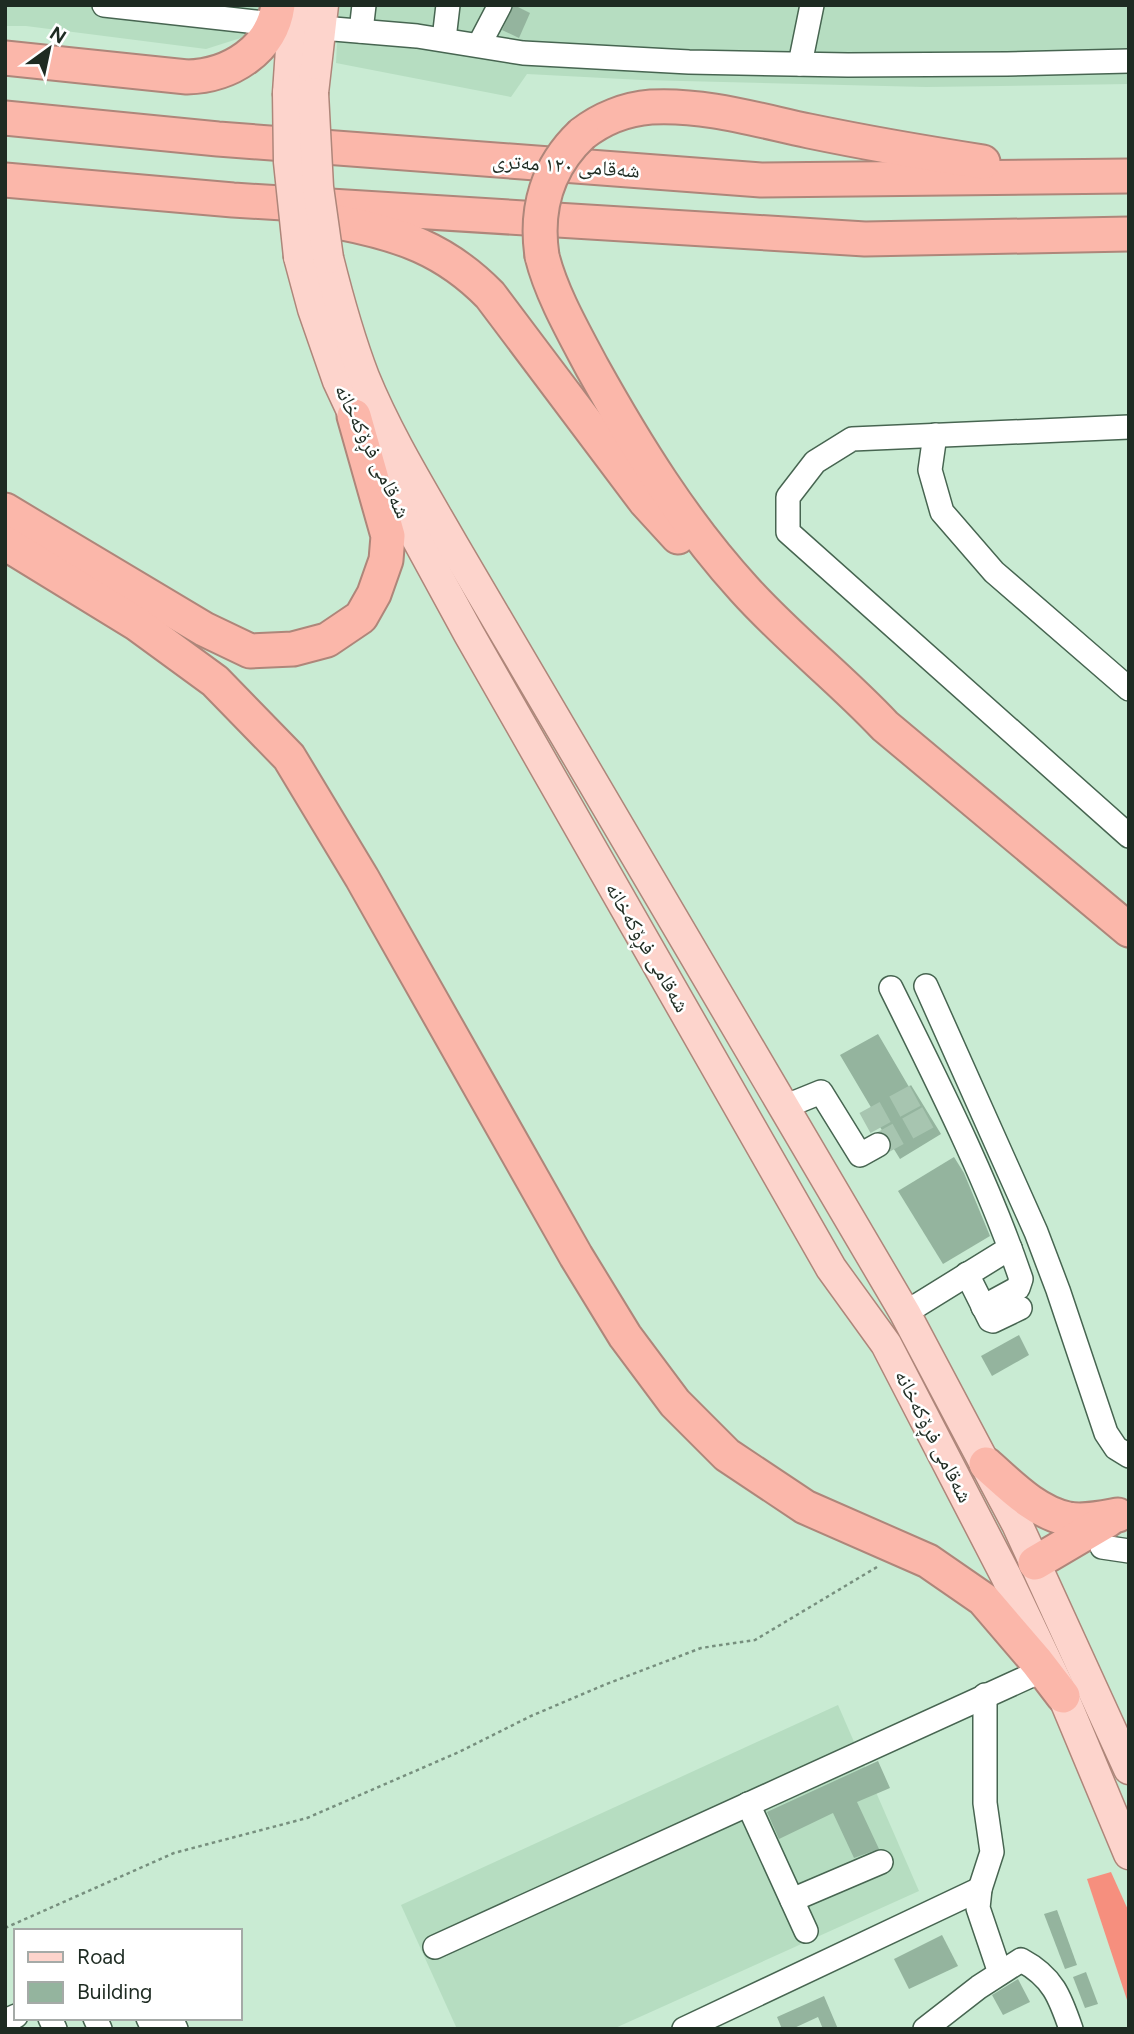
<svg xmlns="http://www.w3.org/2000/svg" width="1134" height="2034" font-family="Figtree,'Noto Naskh Arabic',sans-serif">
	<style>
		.built { fill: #b6ddc1 }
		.green { fill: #f68f7e }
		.building { fill: #94b49e }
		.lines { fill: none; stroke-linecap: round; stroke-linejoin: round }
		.minor-tunnel { stroke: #a7c5b0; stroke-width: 23; stroke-dasharray: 23 11; stroke-linecap: butt }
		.minor-casing { stroke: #476551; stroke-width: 26 }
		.major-casing { stroke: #ae867a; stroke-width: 33 }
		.highway-casing { stroke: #ae867a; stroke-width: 37 }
		.path { stroke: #778f7e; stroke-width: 2.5; stroke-dasharray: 3.5 3.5; stroke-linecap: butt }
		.minor { stroke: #fff; stroke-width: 23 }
		.major { stroke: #fdd4cc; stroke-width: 30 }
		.highway { stroke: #fbb7aa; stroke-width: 33 }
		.major-bridge-casing { stroke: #ae867a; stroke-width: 33; stroke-linecap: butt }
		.highway-bridge-casing { stroke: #ae867a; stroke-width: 37; stroke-linecap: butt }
		.major-bridge { stroke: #fdd4cc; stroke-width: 30 }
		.highway-bridge { stroke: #fbb7aa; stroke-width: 33 }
		.labels { text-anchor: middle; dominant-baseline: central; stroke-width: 5; stroke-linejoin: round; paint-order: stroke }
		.street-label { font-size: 21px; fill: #1e2b22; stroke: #fff }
	</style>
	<rect width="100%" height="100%" fill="#c9ebd3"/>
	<!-- built -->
	<g class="built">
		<path d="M5,5h1124v79l-203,3 -284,-7 -115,-6 -16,23 -175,-34 1,-20 -90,-7 -41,13 -180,-23h-21z"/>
		<path d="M838,1705l81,186 -306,138h-156l-56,-124z"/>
	</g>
	<!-- green -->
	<path class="green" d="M1111,1872l18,40v94l-42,-127z"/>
	<!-- building -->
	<g class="building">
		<path d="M514,5l16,8 -11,25 -17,-8z"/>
		<path d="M878,1034l31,53 2,-2 30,49 -41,25 -8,-13 -2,-8 -7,-6 -13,-22 2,-1 -32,-54z"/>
		<path d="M954,1157l10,16 26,63 -47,28 -45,-73z"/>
		<path d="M1019,1335l10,20 -37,21 -11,-20z"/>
		<path d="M878,1761l12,27 -33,14 22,47 -25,9 -21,-45 -54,26 -12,-27z"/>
		<path d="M1057,1910l20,55 -12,4 -21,-55z"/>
		<path d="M942,1935l16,31 -49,23 -15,-30z"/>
		<path d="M1086,1972l12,32 -13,4 -12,-31z"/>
		<path d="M1018,1979l12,23 -27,13 -11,-20z"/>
		<path d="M824,1996l14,33h-15l-5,-12 -26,12h-10l-5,-12z"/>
	</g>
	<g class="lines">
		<!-- minor-tunnel -->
		<g class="minor-tunnel">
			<path d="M865,1123l55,-30"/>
			<path d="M878,1145l56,-31"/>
		</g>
		<!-- minor casing -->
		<g class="minor-casing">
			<g id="minor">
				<path d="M104,5l170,19 143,12 106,17 166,9 159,3 159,-1 122,-3"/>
				<path d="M361,31l3,-26"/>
				<path d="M444,39l4,-34"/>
				<path d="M479,45l21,-40"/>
				<path d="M800,64l12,-59"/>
				<path d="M1129,427l-277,12 -37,23 -27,35v35l341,304"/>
				<path d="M935,435l-5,35 12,42 52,60 135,117"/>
				<path d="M926,986l110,246 22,58 48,143 10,15 13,8"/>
				<path d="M891,988c47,95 96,191 130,291l-3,9 -35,19"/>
				<path d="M784,1107l37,-15 39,63 18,-10"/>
				<path d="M967,1274l23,46 3,1 27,-13"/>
				<path d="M905,1313l105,-65"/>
				<path d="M1102,1547l27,4"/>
				<path d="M985,1695v108l7,49 -12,37 -2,19 22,65"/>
				<path d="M748,1804l58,127"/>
				<path d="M792,1900l89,-38"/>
				<path d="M435,1947l608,-277"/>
				<path d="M50,2018l5,11"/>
				<path d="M95,2018l5,11"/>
				<path d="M148,2018l5,11"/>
				<path d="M171,2018l5,11"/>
				<path d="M5,2021l11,-5"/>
				<path d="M684,2029l296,-140"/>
				<path d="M925,2029l54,-42 42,-27c32,17 39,37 50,69"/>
			</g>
		</g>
		<!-- major casing -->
		<g class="major-casing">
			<g id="major">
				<path d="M288,93l6,-88"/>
				<path d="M313,93l10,-88"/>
				<path d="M299,257l14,52 25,72 41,88 90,165 362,634 55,76 120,232 57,120 66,158"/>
				<path d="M328,258c10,40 21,80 36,119 24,59 59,115 91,171l450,765 112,211 112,245"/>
			</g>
		</g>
		<!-- highway casing -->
		<g class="highway-casing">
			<g id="highway">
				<path d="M5,58l182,19c43,-1 85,-27 91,-72"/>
				<path d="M5,118l213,21 543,41 368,-4"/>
				<path d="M582,134c19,-15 44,-25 69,-27 53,-3 106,13 158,24 58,12 116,22 174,31"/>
				<path d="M5,180l228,20 632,39 264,-5"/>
				<path d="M338,222c62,12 107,27 152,73l155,206 33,36"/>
				<path d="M542,256c9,37 32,77 50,111 44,79 91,155 152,222 44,49 96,89 141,137l244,204"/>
				<path d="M5,510l199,119 46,22 43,-2 34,-9 34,-23 13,-23 12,-34 2,-24 -34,-120"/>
				<path d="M5,543l132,81 78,57 74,76 73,121 214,378 49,80 50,67 52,52 78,52 123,54 55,38 54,63 26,34"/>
				<path d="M986,1464c24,21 49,48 82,55 16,3 34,-1 50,-4"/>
				<path d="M1035,1563l73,-43"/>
			</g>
		</g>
		<!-- path -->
		<path class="path" d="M5,1928l169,-75 133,-35 152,-66 72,-36 73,-31 97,-37 54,-8 122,-73"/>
		<!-- minor -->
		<use href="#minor" class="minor"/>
		<!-- major -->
		<use href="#major" class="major"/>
		<!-- highway -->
		<use href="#highway" class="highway"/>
		<!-- major-bridge casing -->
		<g class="major-bridge-casing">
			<g id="major-bridge">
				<path d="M288,93l1,69 10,95"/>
				<path d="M313,93l5,94 10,71"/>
			</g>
		</g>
		<!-- highway-bridge casing -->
		<g class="highway-bridge-casing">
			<path id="highway-bridge" d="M542,256c-7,-47 5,-89 40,-122"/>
		</g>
		<!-- major-bridge -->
		<use href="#major-bridge" class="major-bridge"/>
		<!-- highway-bridge -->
		<use href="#highway-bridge" class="highway-bridge"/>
	</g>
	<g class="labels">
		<!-- street labels -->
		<g class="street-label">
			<text transform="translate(566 165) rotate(4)">شەقامی ١٢٠ مەتری</text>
			<text transform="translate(373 451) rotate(64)">شەقامی فڕۆکەخانە</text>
			<text transform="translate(648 947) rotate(60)">شەقامی فڕۆکەخانە</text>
			<text transform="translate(934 1436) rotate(63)">شەقامی فڕۆکەخانە</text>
		</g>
	</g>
	<!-- border -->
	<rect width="1134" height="2034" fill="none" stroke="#1e2b22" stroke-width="14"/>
	<!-- legend -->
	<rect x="14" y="1929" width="228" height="91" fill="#ffffff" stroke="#a5aaa7" stroke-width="2"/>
	<rect x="28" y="1952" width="35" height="10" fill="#fdd4cc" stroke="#a5aaa7" stroke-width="2"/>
	<text x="77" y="1964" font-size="21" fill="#1e2b22">Road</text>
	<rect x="28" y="1982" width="35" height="21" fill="#94b49e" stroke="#a5aaa7" stroke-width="2"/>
	<text x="77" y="1999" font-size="21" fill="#1e2b22">Building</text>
	<!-- north arrow -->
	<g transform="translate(49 49) rotate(33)" stroke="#ffffff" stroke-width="5" paint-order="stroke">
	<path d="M0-5L12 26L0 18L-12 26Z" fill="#1e2b22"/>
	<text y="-10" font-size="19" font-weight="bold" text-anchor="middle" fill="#1e2b22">N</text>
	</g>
</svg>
